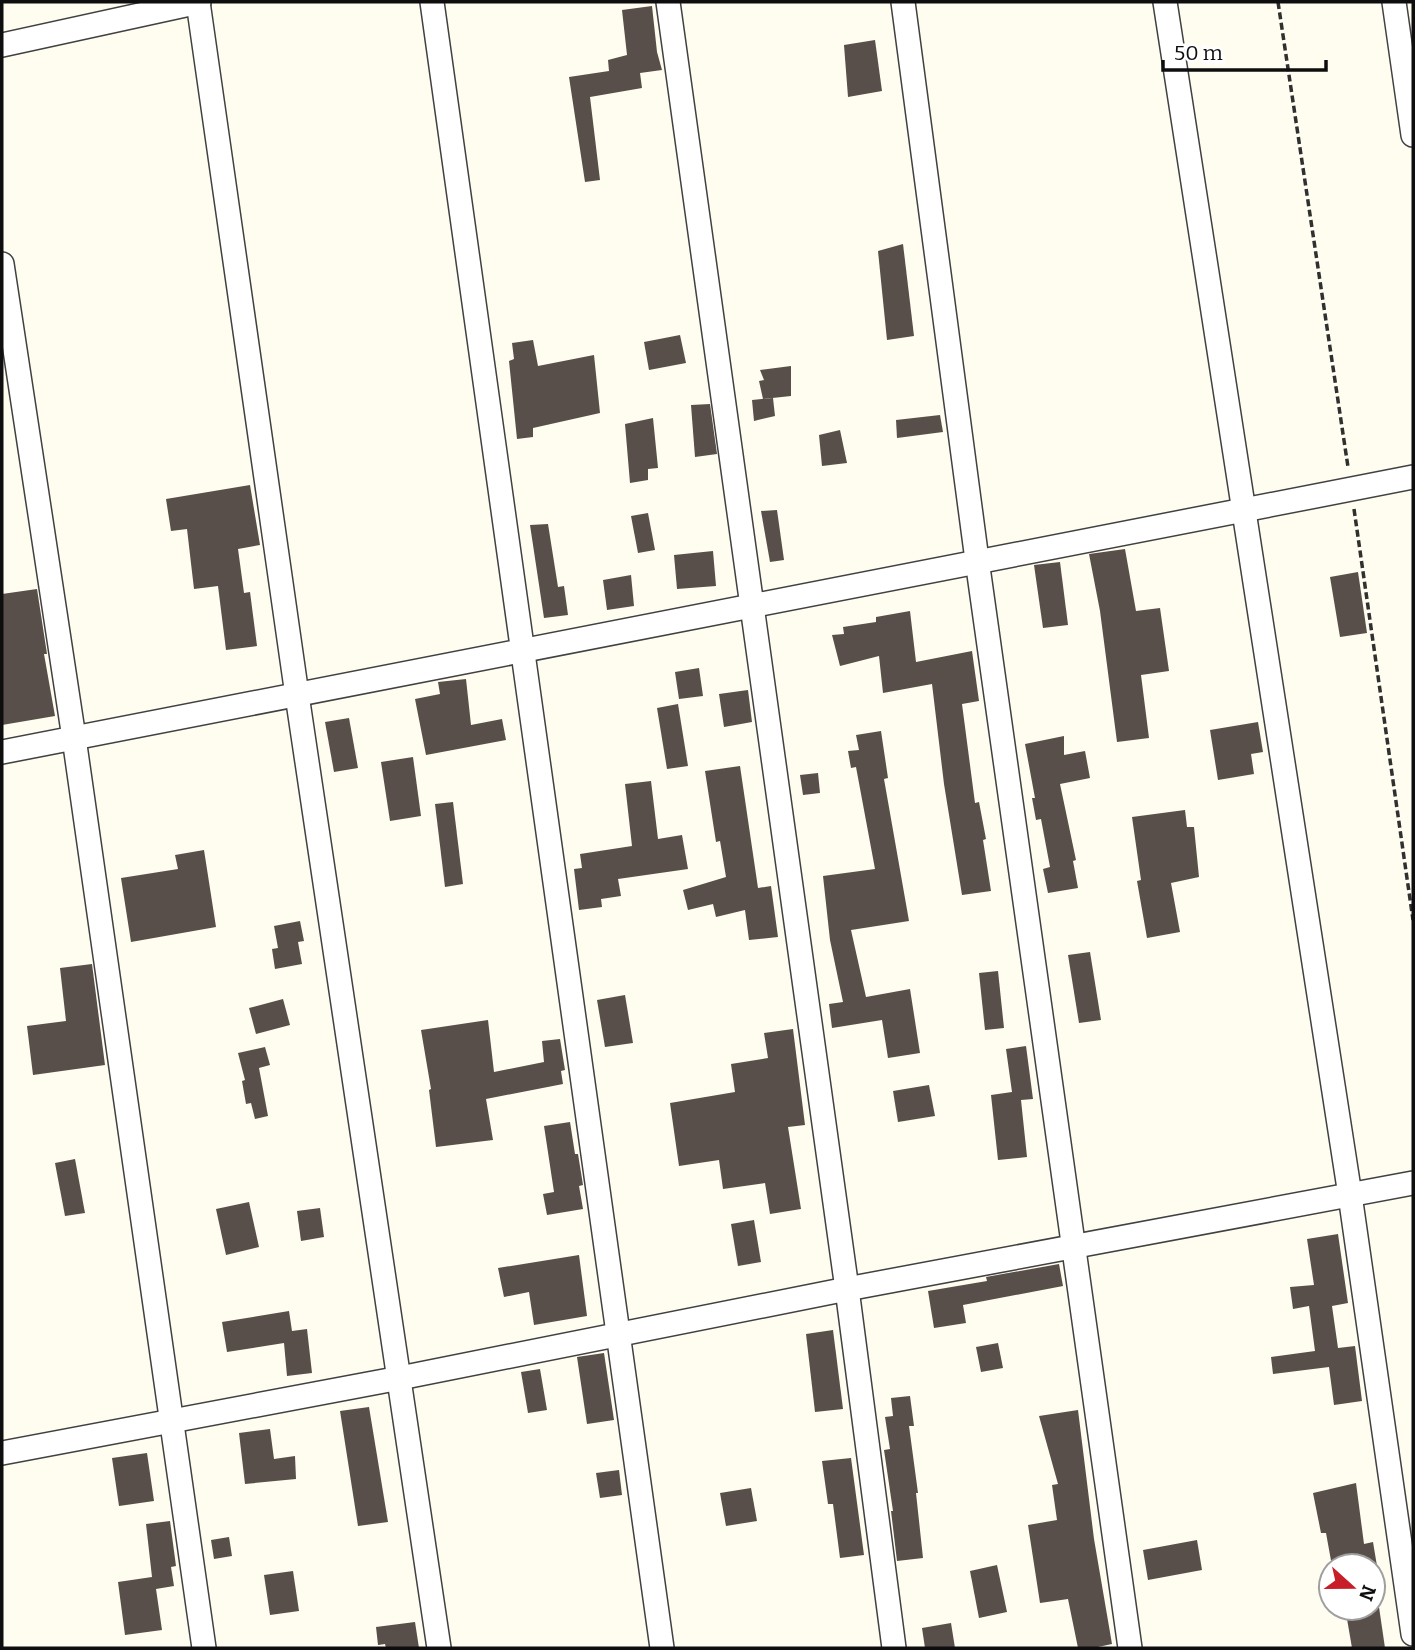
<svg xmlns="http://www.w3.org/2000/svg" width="1415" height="1650" font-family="Bitter,serif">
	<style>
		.building { fill: #584f4a }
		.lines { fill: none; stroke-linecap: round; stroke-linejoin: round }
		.street-casing { stroke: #414141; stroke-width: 26 }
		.path { stroke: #303030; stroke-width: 3.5; stroke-dasharray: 7 3.5; stroke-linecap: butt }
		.street { stroke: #fff; stroke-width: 23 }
	</style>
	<rect width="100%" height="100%" fill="#fffcf0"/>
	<!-- building -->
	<g class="building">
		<path d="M652,6l5,46 5,18 -22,3 2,15 -52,9 10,83 -15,2 -16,-105 40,-6 -1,-11 19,-5 -5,-45z"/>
		<path d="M875,40l7,51 -34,6 -4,-52z"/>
		<path d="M903,244l11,92 -27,4 -9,-89z"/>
		<path d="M680,335l6,28 -37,7 -5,-28z"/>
		<path d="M533,340l5,26 56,-11 6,58 -67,15v9l-16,2 -8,-78 5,-2 -2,-16z"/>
		<path d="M791,366v30l-28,3 -4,-18 5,-1 -4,-10z"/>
		<path d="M773,398l2,18 -21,5 -2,-21z"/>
		<path d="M710,404l7,50 -22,3 -4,-52z"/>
		<path d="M940,415l3,17 -46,6 -1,-18z"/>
		<path d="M653,418l5,50 -10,1v11l-18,3 -5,-59z"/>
		<path d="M840,430l7,33 -25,3 -3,-31z"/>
		<path d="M250,485l10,60 -22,4 6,44 6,-1 7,54 -31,4 -8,-64 -24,3 -7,-60 -16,2 -5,-32z"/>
		<path d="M777,510l7,50 -14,2 -9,-51z"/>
		<path d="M648,513l7,37 -17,3 -7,-37z"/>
		<path d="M548,524l10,63 6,-1 4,29 -24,3 -14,-93z"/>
		<path d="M1125,549l11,62 24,-3 9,63 -28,4 8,63 -32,4 -17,-131 -11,-57z"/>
		<path d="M713,551l3,35 -39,3 -3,-34z"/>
		<path d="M1060,562l8,63 -25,3 -9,-63z"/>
		<path d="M1358,572l9,61 -27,4 -10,-60z"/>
		<path d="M631,575l3,31 -27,4 -4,-30z"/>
		<path d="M37,589l10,65h-3l11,62 -53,9v-131z"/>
		<path d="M910,611l6,51 56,-11 7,50 -17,3 13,99 4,-1 7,37 -3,1 8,51 -29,4 -18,-111 -12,-100 -49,9 -4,-37 -39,10 -8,-31 12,-1 -1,-7 33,-5v-5z"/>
		<path d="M699,668l4,28 -24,3 -4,-27z"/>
		<path d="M466,679l5,46 31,-6 4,21 -80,15 -11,-56 25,-5 -2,-12z"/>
		<path d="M748,690l4,32 -28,5 -5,-33z"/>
		<path d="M678,704l10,62 -21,3 -10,-61z"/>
		<path d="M349,718l9,50 -24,4 -9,-50z"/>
		<path d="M1258,722l5,30 -12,2 3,20 -36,6 -8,-50z"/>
		<path d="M881,731l7,47 -4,1 25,142 -58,9 15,67 44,-8 10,64 -32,5 -6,-38 -50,8 -3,-24 14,-2 -13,-62 -7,-64 52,-7 -19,-102 -5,1 -3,-17 11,-1 -3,-15z"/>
		<path d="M1064,736v19l21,-4 5,27 -30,6 16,76 -3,1 5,27 -30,5 -5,-24 7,-2 -9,-48 -5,1 -4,-22h3l-10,-54z"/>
		<path d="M413,757l8,59 -31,5 -9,-59z"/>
		<path d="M740,766l18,122 13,-2 7,51 -29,3 -4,-30 -29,7 -3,-13 -25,6 -5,-20 43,-13 -6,-36 -4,1 -11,-71z"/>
		<path d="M818,773l2,20 -17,2 -3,-20z"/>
		<path d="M651,781l7,58 24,-4 6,34 -70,10 3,17 -20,3 1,8 -23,3 -5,-41 8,-1 -2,-14 52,-8 -7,-62z"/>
		<path d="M453,802l10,82 -18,3 -10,-83z"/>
		<path d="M1185,810l2,17h7l5,50 -28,6 9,49 -33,6 -10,-57 4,-1 -9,-63z"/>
		<path d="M204,850l12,77 -85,15 -10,-64 57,-9 -3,-14z"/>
		<path d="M300,921l4,20 -6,1 4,22 -27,5 -3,-20 6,-1 -4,-22z"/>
		<path d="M1090,952l11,68 -22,3 -11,-68z"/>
		<path d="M92,964l13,101 -72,10 -6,-49 39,-5 -6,-53z"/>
		<path d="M998,971l6,57 -19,2 -6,-57z"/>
		<path d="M625,995l8,48 -28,4 -8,-47z"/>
		<path d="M283,999l7,26 -34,9 -7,-26z"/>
		<path d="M488,1020l6,52 50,-10 -2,-21 18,-2 5,31 -4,1 2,13 -77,15 7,41 -57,7 -7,-57 2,-1 -10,-59z"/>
		<path d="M793,1029l12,96 -17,2 13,82 -31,5 -5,-31 -42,6 -4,-29 -40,6 -9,-63 65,-11 -4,-28 37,-6 -4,-25z"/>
		<path d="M1026,1046l7,53 -12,1 6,57 -29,3 -7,-65 21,-3 -6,-43z"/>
		<path d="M265,1047l5,18 -11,3 9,48 -13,3 -4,-16 -5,1 -4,-23 3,-1 -7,-27z"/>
		<path d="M929,1085l6,31 -37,6 -5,-31z"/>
		<path d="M570,1122l5,32h3l5,31 -4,1 4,23 -36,6 -4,-21 11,-2 -10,-66z"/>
		<path d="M75,1159l10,54 -20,3 -10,-53z"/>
		<path d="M249,1202l10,45 -33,8 -10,-46z"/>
		<path d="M320,1208l4,29 -23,4 -4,-30z"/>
		<path d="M754,1220l7,42 -23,4 -7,-42z"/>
		<path d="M1338,1234l10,69 -16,3 6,42 17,-2 7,55 -28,4 -5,-38 -56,7 -2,-17 44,-6 -6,-45 -16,3 -3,-22 24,-2 -7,-46z"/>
		<path d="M579,1255l8,61 -53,9 -5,-33 -25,5 -6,-29z"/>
		<path d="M1059,1264l4,22 -100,19 3,18 -32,5 -6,-37 59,-10 -1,-4z"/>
		<path d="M289,1311l3,20 15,-2 5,44 -25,3 -3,-33 -57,9 -5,-30z"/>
		<path d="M833,1330l10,79 -28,3 -9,-78z"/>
		<path d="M998,1343l5,25 -22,4 -5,-25z"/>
		<path d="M604,1353l10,67 -27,4 -10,-67z"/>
		<path d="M540,1369l7,41 -19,3 -7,-41z"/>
		<path d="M910,1396l4,30h-5l9,67h-2l7,65 -26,3 -6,-50h2l-9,-61 6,-1 -5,-32 8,-1 -2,-18z"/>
		<path d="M369,1407l19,115 -30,4 -18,-115z"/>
		<path d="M1078,1410l16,129 18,105 -19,4h-15l-10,-49 -28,4 -12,-78 29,-5 -5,-35 6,-1 -19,-68z"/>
		<path d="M270,1429l4,30 21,-3 1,23 -51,5 -6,-51z"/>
		<path d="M147,1453l7,48 -35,5 -7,-48z"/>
		<path d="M851,1458l13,97 -24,3 -7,-54h-5l-6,-43z"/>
		<path d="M619,1470l3,25 -22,3 -4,-25z"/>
		<path d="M1356,1483l8,61 9,-2 4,24h-45l-6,-33h-5l-8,-40z"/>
		<path d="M751,1488l6,33 -31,5 -6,-33z"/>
		<path d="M170,1521l6,45 -5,1 3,19 -18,3 6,41 -37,5 -7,-53 34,-5 -6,-53z"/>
		<path d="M229,1537l3,19 -18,3 -3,-19z"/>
		<path d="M1197,1540l5,30 -54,10 -5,-30z"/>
		<path d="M997,1565l10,47 -28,6 -9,-47z"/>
		<path d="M293,1571l6,40 -29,4 -6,-40z"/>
		<path d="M1379,1607l6,41h-33l-6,-35z"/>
		<path d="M415,1622l4,26h-33l-1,-4 -7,1 -2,-18z"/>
		<path d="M951,1623l4,25h-30l-3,-20z"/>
	</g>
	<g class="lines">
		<!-- street casing -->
		<g class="street-casing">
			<g id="street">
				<path d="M198,2l99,693 142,953"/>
				<path d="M432,2l230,1646"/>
				<path d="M668,2l179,1287 47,359"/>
				<path d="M903,2l74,558 153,1088"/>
				<path d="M1165,2l185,1193 63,439"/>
				<path d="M1394,2l19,133"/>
				<path d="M2,45l197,-43"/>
				<path d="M2,264l72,474 130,910"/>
				<path d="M2,752l1411,-275"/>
				<path d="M2,1453l398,-75 447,-89 566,-106"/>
			</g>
		</g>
		<!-- path -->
		<g class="path">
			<path d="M1278,2l70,465"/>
			<path d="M1354,509l59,411"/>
		</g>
		<!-- street -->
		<use href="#street" class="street"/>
	</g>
	<!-- border -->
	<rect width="1415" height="1650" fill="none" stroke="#0e0e0e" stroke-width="7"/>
	<!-- north arrow -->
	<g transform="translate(1352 1587) rotate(111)"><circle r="33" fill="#ffffff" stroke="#9f9f9f" stroke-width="2"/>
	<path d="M0-5L12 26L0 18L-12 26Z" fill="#c71e29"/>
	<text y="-10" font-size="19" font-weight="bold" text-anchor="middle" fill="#0e0e0e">N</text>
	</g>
	<!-- scale -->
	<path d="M1163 60v10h163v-10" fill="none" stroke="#0e0e0e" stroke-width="3.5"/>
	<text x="1174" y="60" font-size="21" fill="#0e0e0e" stroke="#ffffff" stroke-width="5" paint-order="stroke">50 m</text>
</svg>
